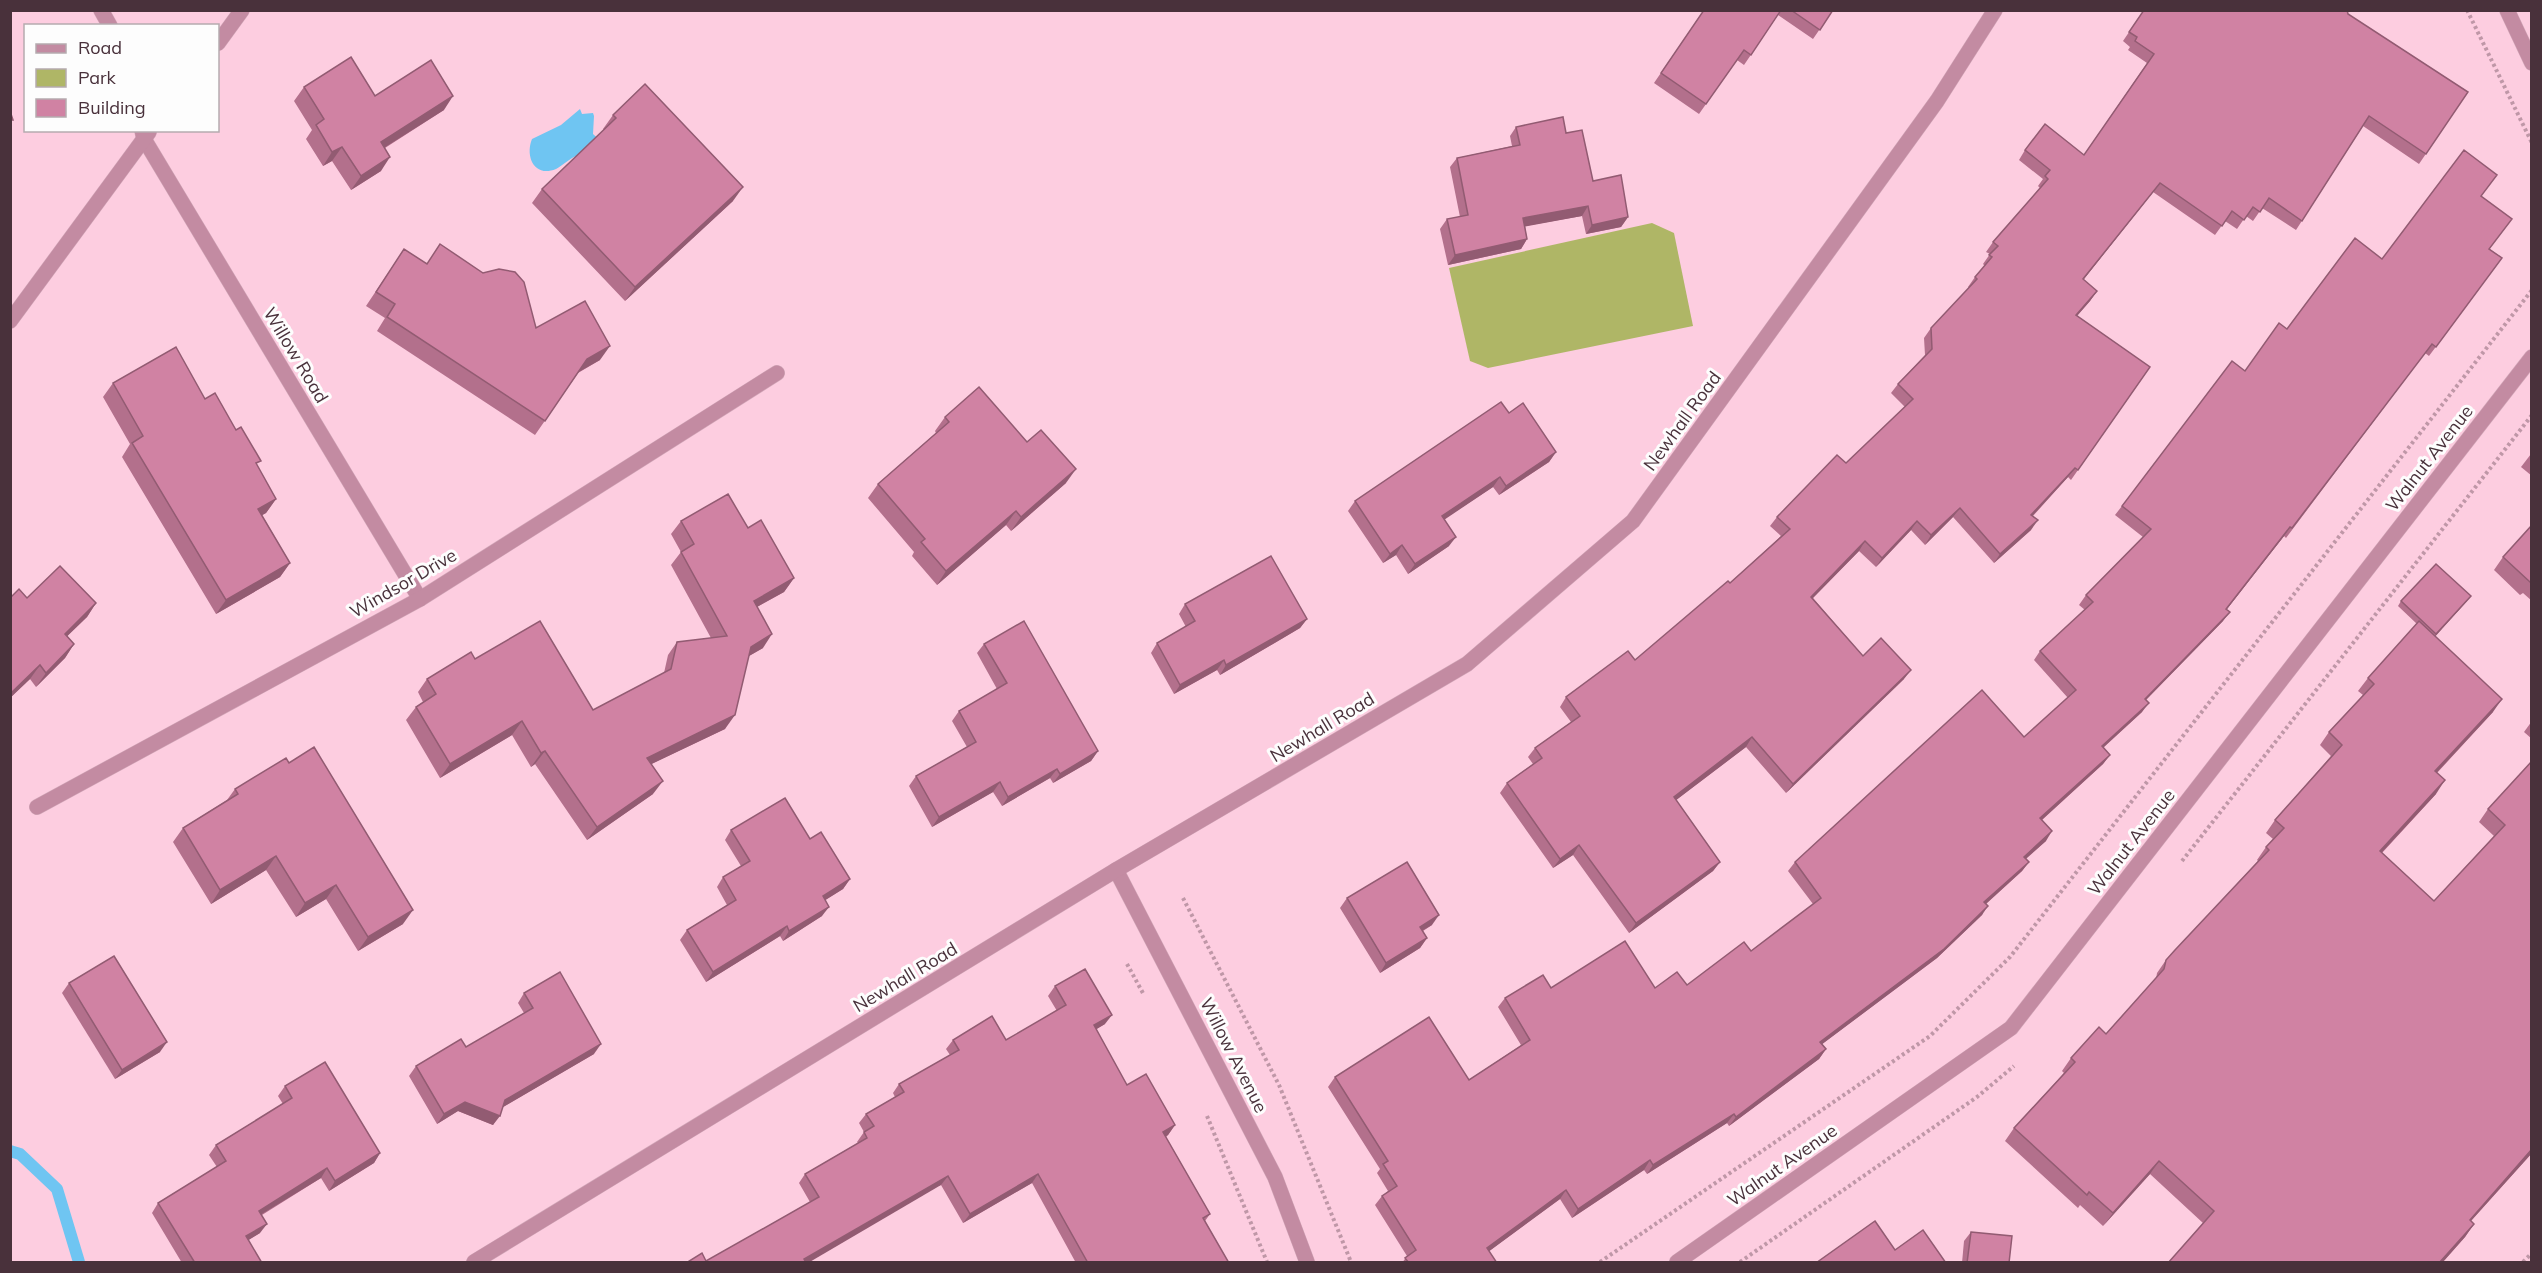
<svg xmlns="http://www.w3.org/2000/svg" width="2542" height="1273" font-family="Mulish,sans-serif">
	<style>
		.green { fill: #afb666 }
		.water { fill: #6fc5f2 }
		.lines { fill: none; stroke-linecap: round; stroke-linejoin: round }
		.stream { stroke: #6fc5f2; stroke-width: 12 }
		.minor-casing { stroke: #d5abbc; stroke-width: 16 }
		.path { stroke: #bf97a7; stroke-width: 4; stroke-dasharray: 3 3; stroke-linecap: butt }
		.minor { stroke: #c38ba2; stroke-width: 15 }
		.wall { fill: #b3708c }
		.shaded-wall { fill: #925b72 }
		.building { fill: #d082a3; stroke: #925b72; stroke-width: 1.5 }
		.labels { text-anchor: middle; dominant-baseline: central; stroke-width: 6; stroke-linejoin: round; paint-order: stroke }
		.street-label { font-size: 18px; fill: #49313b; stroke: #fdfdfd }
	</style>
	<rect width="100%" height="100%" fill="#fdcde0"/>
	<!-- green -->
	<path class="green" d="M1652,223l22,10 19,93 -205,42 -18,-7 -21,-93z"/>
	<!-- water -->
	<path class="water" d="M580,109l2,5 11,-1 1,3 -1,18 11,10 -13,19 -15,-7c-7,3 -13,9 -20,13 -22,9 -31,-13 -24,-30l29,-14z"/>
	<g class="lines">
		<!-- stream -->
		<path class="stream" d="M10,1151l10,3 37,35 22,73"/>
		<!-- minor casing -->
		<g class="minor-casing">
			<g id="minor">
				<path d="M101,10l9,16"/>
				<path d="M2507,10l25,53"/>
				<path d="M218,43l24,-33"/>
				<path d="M142,130l2,9 276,460"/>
				<path d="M10,321l139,-189"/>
				<path d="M37,807l383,-208 357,-226"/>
				<path d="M1116,870l159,307 32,85"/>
				<path d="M474,1262l642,-392 351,-206 166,-143 304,-420 58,-91"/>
				<path d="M1677,1262l334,-234 521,-671"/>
			</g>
		</g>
		<!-- path -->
		<g class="path">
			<path d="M2467,10l65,133"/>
			<path d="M2182,861l350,-446"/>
			<path d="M1183,898l96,187 72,177"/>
			<path d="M1127,964l17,31"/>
			<path d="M1207,1116l60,146"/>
			<path d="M1600,1262l330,-226 80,-79 522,-667"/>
			<path d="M1740,1262l237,-165 37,-31"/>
			<path d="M2523,1262l9,-9"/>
		</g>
		<!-- minor -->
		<use href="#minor" class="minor"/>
	</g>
	<!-- wall -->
	<g class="wall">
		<path d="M1704,10h129l-20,29 -35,-24 -34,50 -7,-5 -38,54 -45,-31z"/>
		<path d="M2144,10l204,4 120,78 -49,72 -56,-38 -67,104 -34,-22 -9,13 -7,-5 -9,13 -12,-8 -10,14 -62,-43 -70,88 14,11 -7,10 -13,15 73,51 -79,113 -3,-3 -35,39 -2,14 -37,33 -41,-46 -28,28 -14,-15 -35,37 -17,-16 -46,47 50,58 41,23 -118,114 -40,-46 -70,53 44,62 -7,9 -84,62 -56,-78 -20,13 -53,-75 7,-10 26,-19 -5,-7 7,-9 36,-26 -11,-15 6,-10 69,-37 95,-77 51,-47 -11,-10 7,-9 69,-54 59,-56 -14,-14 7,-9 27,-29 -1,-17 7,-10 38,-40 -1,-1 7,-10 10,-11 -2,-2 7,-10 -4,-2 7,-10 47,-54 -2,-2 5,-7 -24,-19 6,-10 59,5 63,-92 -19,-13 2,-3 -7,-6z"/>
		<path d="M304,87l71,9 69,14 -59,38 -4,23 -30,19 -19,-29 -9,5 -17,-27 6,-9 -18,-29z"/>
		<path d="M613,115l120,86 -108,100 -93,-98 10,-14 62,-59 -1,-1z"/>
		<path d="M1516,127l50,6 27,48 35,36 -7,10 -35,7 -4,-18 -57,10 2,13 -6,10 -73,16 -8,-36 7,-10 13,-2 -10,-50 7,-9 55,-12 -2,-10z"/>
		<path d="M2481,196l9,53 12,9 -73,98 -4,-3 -139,185 -2,-2 -57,73 -4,12 -77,79 -4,12 -39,36 7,7 -7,9 -61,56 4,21 -20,17 3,4 -7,9 -36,33 -4,11 -45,43 -115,86 4,5 -7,10 -90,67 -2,-3 -80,51 -3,-4 -72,48 -12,-19 -71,52 8,12h-95l5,-7 -32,-51 7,-9 6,-5 -11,-18 3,-4 -52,-82 7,-10 134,3 52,-35 -23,-38 7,-9 46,-10h104l32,-3 64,-34 62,-47 -25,-33 7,-9 229,-125 44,-39 -34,-38 6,-9 45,-41 -6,-5 7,-10 57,-58 -28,-22 7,-9 123,-135 42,-42 95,-70z"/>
		<path d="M404,249l23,15 109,64 64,32 -22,13 -43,62 -158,-104 8,-13 -19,-12z"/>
		<path d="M113,383l92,16 31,31 40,69 -10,14 -4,2 28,48 -10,14 -64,37 -94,-157 8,-13 -27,-47z"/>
		<path d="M1509,413l47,39 -7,10 -50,33 -6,-8 -49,32 5,27 -41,28 -12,-19 -13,8 -35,-52 7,-10z"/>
		<path d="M945,417l82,25 39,41 -55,48 -5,-6 -69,60 -25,-29 2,-4 -46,-54 10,-14 58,-51 -1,-2z"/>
		<path d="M2531,454l1,1v21l-11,-9z"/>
		<path d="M681,521l67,7 46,50 -10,14 -27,15 6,41 -14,8 -24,73 -74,35 2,30 -66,46 -52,-76 -4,3 -19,-32 -72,43 -34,-58 10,-13 7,-5 -5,-10 9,-13 48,-20 118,51 71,-37 4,-18 9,-13 34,-4 -40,-73 10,-13 -10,-18z"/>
		<path d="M2532,525v76l-9,-8 -3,2 -26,-25 9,-13z"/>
		<path d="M10,598h17l69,5 -9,14 -20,19 7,8 -9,14 -29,29 -6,-8 -20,19z"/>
		<path d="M2401,601h66l-32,35 58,76 -56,61 -1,21 -54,59 52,48 60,-65 -15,-14 9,-13 44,-48v392l-61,68 3,3 -9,13 -23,26h-274l35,-40 -53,-49 -47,52 -23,-21 -2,3 -73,-67 9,-13 50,-55 -2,-2 9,-13 35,-24 50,-55 1,-6 9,-13 92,-99 -1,-1 9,-13 7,-8 -7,-6 9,-13 56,-64 -11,-11 9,-13 34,-37 -5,-4 10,-13 49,-54 -19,-18z"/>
		<path d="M1185,604l122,15 -7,9 -80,47 -3,-5 -43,24 -23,-41 6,-10 29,-16 -7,-13z"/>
		<path d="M984,644l114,107 -7,10 -38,22 -3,-5 -48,28 -9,-14 -61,35 -23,-41 7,-10 51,-29 -15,-26 7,-10 38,-22 -20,-36z"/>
		<path d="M2532,721v18l-8,-7z"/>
		<path d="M235,789l168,135 -45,27 -32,-52 -30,18 -30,-47 -55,34 -38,-62 10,-14 44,-28z"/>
		<path d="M731,830l79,9 40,40 -7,10 -18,11 -3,16 -39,25 -3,-5 -74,46 -26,-42 7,-10 40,-25 -10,-18 6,-10 18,-11 -16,-26z"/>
		<path d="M1347,898l85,27 -9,6 4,7 -7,10 -40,25 -40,-65z"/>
		<path d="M69,983l91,69 -45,27 -53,-86z"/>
		<path d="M1055,986l50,38 -9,5 31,56 48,40 -7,10 -2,2 44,77 -5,7 24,42h-153l-44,-80 -69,40 -22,-38 -235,76 104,-59 -11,-19 6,-9 53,-31 -1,-1 7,-10 -5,-9 7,-9 29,-17 -2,-4 6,-9 51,-29 -4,-6 7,-9h53l51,-29 -9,-15z"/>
		<path d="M524,993l70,61 -91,53 -10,18 -35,-14 -21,13 -28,-48 7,-10 50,-19 58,-34 -6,-10z"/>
		<path d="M285,1086l95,67 -6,10 -45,28 -8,-13 -59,37 -2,18 -12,7 14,23h-80l-30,-50 6,-10 59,-36 -8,-12 7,-10 67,-41 -5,-8z"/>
		<path d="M1971,1232l38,31h-47l2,-22z"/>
	</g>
	<!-- shaded-wall -->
	<g class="shaded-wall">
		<path d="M453,96l-9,14 -73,46 10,-14z"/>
		<path d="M342,147l-10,14 -9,5 9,-14z"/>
		<path d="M390,157l-9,14 -30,19 10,-14z"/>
		<path d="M2160,183l-7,9 -77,97 7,-10z"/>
		<path d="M743,187l-10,14 -108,100 10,-14z"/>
		<path d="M1588,206l-6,10 -65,12 6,-10z"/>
		<path d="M1628,217l-7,10 -35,7 6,-9z"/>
		<path d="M1527,239l-6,10 -73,16 7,-10z"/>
		<path d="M2097,291l-7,10 -21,24 7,-10z"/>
		<path d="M610,346l-10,14 -23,13 10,-14z"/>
		<path d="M1556,452l-7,10 -50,33 7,-9z"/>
		<path d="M2075,468l-7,9 -43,47 6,-9z"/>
		<path d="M1076,469l-10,14 -55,48 10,-14z"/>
		<path d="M1500,477l-7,10 -58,39 7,-10z"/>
		<path d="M276,499l-10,14 -18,10 10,-14z"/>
		<path d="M1960,508l-7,9 -28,28 6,-10z"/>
		<path d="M1016,511l-10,14 -69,60 9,-14z"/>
		<path d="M2038,520l-7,10 -37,33 6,-9z"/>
		<path d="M1917,521l-6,9 -35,37 6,-9z"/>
		<path d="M2290,527l-6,9 -64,82 6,-9z"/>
		<path d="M1456,537l-7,9 -41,28 7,-10z"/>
		<path d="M1865,541l-6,10 -54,55 6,-9z"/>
		<path d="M1402,545l-6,10 -13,8 7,-9z"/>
		<path d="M290,563l-10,14 -64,37 10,-14z"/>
		<path d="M794,578l-10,14 -40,22 10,-13z"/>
		<path d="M2471,596l-4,5 -34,38 3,-5z"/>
		<path d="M96,603l-9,14 -32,31 10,-14z"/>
		<path d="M2230,612l-7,9 -85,87 7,-9z"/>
		<path d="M1307,619l-7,9 -80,47 6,-10z"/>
		<path d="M772,634l-9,14 -21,12 9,-13z"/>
		<path d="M74,644l-9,14 -29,29 10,-14z"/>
		<path d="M1224,660l-7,10 -43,24 6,-9z"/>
		<path d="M40,665l-10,14 -20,19v-4z"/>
		<path d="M1911,670l-7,9 -118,114 7,-9z"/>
		<path d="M2502,699l-9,13 -67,72 9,-13z"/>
		<path d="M2149,703l-7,9 -47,43 7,-9z"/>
		<path d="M735,715l-10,14 -88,42 10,-13z"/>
		<path d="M522,721l-10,14 -72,43 10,-14z"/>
		<path d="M1752,737l-6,10 -79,60 7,-10z"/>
		<path d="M545,751l-10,13 -4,3 10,-14z"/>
		<path d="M1098,751l-7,10 -38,22 7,-9z"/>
		<path d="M2110,755l-7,9 -69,63 6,-9z"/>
		<path d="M1057,769l-7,9 -48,28 6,-9z"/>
		<path d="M2445,780l-9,14 -65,70 9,-13z"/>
		<path d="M663,781l-10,13 -66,46 10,-13z"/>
		<path d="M1000,782l-7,10 -61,35 7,-10z"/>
		<path d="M2052,831l-6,10 -28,25 6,-9z"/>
		<path d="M1579,845l-6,10 -20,13 7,-9z"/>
		<path d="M276,856l-10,14 -55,34 9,-14z"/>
		<path d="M1720,862l-7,9 -84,62 7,-10z"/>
		<path d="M2029,862l-7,9 -44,40 6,-9z"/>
		<path d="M850,879l-7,10 -27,17 7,-10z"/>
		<path d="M336,885l-10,14 -30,18 9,-14z"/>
		<path d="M1988,906l-6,9 -45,43 -124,93 7,-9z"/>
		<path d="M829,907l-7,9 -39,25 6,-10z"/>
		<path d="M413,910l-10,14 -45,27 10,-14z"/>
		<path d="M1439,915l-7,10 -19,11 7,-9z"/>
		<path d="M787,926l-7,10 -74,46 7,-10z"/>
		<path d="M1427,938l-7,10 -40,25 6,-10z"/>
		<path d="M1112,1015l-7,9 -18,11 7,-10z"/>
		<path d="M167,1042l-7,10 -45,27 7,-9z"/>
		<path d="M601,1044l-7,10 -96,56 7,-10z"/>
		<path d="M1826,1049l-7,10 -90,67 7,-9z"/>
		<path d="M465,1102l35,14 -7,9 -35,-14 -21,13 7,-10z"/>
		<path d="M1734,1114l-7,9 -80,51 6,-9z"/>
		<path d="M1175,1125l-7,10 -12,7 7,-10z"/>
		<path d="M2532,1149v4l-72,80 10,-13z"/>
		<path d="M380,1153l-6,10 -45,28 6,-10z"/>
		<path d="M1650,1160l-6,10 -72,48 6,-9z"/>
		<path d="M2159,1161l-9,13 -47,52 10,-13z"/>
		<path d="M327,1168l-6,10 -69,42 7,-9z"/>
		<path d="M1038,1174l-6,9 -69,40 7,-9z"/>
		<path d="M948,1176l-7,9 -133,78h-6l2,-4z"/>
		<path d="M1566,1190l-6,9 -80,59 7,-10z"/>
		<path d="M267,1224l-7,9 -21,13 7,-10z"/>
		<path d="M2474,1224l-9,13 -23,26h-3z"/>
	</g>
	<!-- building -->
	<g class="building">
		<path d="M1704,10h77l-30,45 -7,-5 -38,54 -45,-31z"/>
		<path d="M1791,10h42l-13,20z"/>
		<path d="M2144,10h203l1,4 120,78 -42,62 -57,-38 -67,105 -33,-23 -9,14 -7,-5 -9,13 -12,-9 -10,15 -62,-43 -77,96 14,12 -21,24 74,52 -72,103 -3,-2 -44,47 7,5 -38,34 -40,-46 -29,27 -14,-14 -35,37 -17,-17 -54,56 52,59 18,-18 30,32 -118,114 -41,-47 -78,60 46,65 -84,61 -57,-78 -19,14 -53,-76 35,-25 -7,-10 45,-32 -14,-19 62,-46 7,9 93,-79 2,2 60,-54 -13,-12 60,-62 9,8 67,-64 -15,-15 34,-35 -1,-21 46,-49 -2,-2 17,-20 -3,-2 9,-9 -5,-4 55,-63 -3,-3 5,-6 -25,-20 20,-26 39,31 70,-101 -19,-13 2,-4 -8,-5z"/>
		<path d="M351,57l24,39 56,-36 22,36 -72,46 9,15 -29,19 -19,-29 -10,5 -16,-27 8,-6 -20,-32z"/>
		<path d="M645,84l98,103 -108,100 -93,-98 74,-71 -3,-3z"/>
		<path d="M10,111l3,9h-3z"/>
		<path d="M1563,117l3,16 16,-3 11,51 28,-6 7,42 -36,8 -4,-19 -65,12 4,21 -72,16 -8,-36 21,-4 -11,-57 63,-13 -4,-18z"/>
		<path d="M2464,150l33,25 -16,21 31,23 -23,30 13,9 -66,89 -4,-3 -140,184 -2,-1 -64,82 4,3 -85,87 4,4 -47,43 8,9 -70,63 12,13 -28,26 5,5 -45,40 4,4 -44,43 -124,93 6,7 -90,68 -2,-3 -81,51 -3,-5 -72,49 -12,-19 -79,58 10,15h-88l-4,-5 11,-8 -34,-54 15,-10 -14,-22 5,-3 -53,-84 94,-60 40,63 61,-40 -25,-42 38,-23 8,13 74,-47 30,47 22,-16 10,13 57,-43 7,9 70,-53 -26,-36 187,-172 42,47 52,-47 -36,-39 53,-49 -7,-7 65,-66 -29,-23 110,-145 13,10 34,-48 8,6 68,-91 27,21z"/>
		<path d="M440,244l43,29 16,-4 16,3 9,10 12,46 49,-27 25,45 -23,13 -42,62 -158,-104 8,-13 -19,-12 28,-43 23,15z"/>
		<path d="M176,347l29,52 10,-6 21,37 5,-3 20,34 -5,2 20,36 -18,10 32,54 -64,37 -94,-157 11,-7 -30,-53z"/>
		<path d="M979,387l48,55 14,-12 35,39 -55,48 -5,-6 -70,60 -25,-29 4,-3 -47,-55 71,-62 -4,-5z"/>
		<path d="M1501,402l8,11 14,-10 33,49 -50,34 -6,-9 -58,39 14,21 -41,27 -13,-19 -12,9 -35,-53z"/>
		<path d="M728,494l20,34 13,-8 33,58 -40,23 18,33 -21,13 -16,68 -88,43 16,23 -66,46 -52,-76 -4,2 -19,-32 -72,43 -34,-57 20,-13 -9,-15 44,-27 4,7 65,-38 53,89 78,-41 6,-27 50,-6 -46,-84 13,-8 -13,-23z"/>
		<path d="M2532,525v55l-2,2 -27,-25z"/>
		<path d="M1271,556l36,63 -81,46 -2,-5 -44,25 -23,-42 38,-22 -10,-17z"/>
		<path d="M2436,564l35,32 -35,38 -35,-33z"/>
		<path d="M60,566l36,37 -31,31 9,10 -28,29 -6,-8 -30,29v-96l9,-9 8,9z"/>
		<path d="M1024,621l74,130 -38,23 -3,-5 -49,28 -8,-15 -61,35 -23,-41 60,-34 -17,-31 48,-28 -23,-39z"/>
		<path d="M2419,621l83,78 -67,72 10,9 -65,71 54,50 71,-76 -17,-16 44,-48v388l-62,71 4,4 -35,39h-271l46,-52 -55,-50 -46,52 -24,-21 -2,3 -73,-67 61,-66 -4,-4 28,-31 7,7 58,-65 2,-9 9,-10 94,-100 -3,-3 18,-19 -9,-8 67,-75 -13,-13 45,-48 -6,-6z"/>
		<path d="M314,747l99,163 -45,27 -32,-52 -31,18 -29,-47 -56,34 -37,-62 55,-34 -3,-5 51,-31 3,5z"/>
		<path d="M785,798l25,41 11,-7 29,47 -27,17 6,11 -40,24 -2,-5 -74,46 -26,-42 49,-30 -13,-23 27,-16 -19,-31z"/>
		<path d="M1407,862l32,53 -19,12 7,11 -41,25 -39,-65z"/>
		<path d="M114,956l53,86 -45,28 -53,-87z"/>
		<path d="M1085,969l27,46 -18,10 33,60 19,-11 29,51 -12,7 47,82 -7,4 26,45h-141l-50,-89 -68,40 -22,-38 -144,83 2,4h-120l16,-10 4,8 113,-64 -14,-23 62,-36 -3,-6 10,-6 -8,-12 38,-22 -5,-8 60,-34 -6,-10 39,-24 14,24 60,-35 -11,-19z"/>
		<path d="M560,972l41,72 -96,56 -5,16 -35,-14 -21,12 -28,-48 45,-27 5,8 67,-39 -9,-15z"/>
		<path d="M325,1062l55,91 -45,28 -8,-13 -68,43 8,13 -21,12 16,27h-67l-37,-60 68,-42 -10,-16 76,-47 -7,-12z"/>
		<path d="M1875,1221l20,29 28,-20 23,33h-130z"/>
		<path d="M1971,1232l41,4 -3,27h-42z"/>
	</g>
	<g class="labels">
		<!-- street labels -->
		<g class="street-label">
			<text transform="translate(296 355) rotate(59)">Willow Road</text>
			<text transform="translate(1682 421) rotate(-54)">Newhall Road</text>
			<text transform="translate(2429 458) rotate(-52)">Walnut Avenue</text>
			<text transform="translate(403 583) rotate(-30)">Windsor Drive</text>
			<text transform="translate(1322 727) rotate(-31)">Newhall Road</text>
			<text transform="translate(2131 842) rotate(-52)">Walnut Avenue</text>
			<text transform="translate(905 977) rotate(-31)">Newhall Road</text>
			<text transform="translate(1234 1055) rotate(63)">Willow Avenue</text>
			<text transform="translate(1782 1165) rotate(-35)">Walnut Avenue</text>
		</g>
	</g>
	<!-- border -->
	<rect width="2542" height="1273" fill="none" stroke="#49313b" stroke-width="24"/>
	<!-- legend -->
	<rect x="24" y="24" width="195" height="108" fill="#fdfdfd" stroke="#b5abaf" stroke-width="1.5"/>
	<rect x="36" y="44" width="30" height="9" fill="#c38ba2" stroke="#b5abaf" stroke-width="1.5"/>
	<text x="78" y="54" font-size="18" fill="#49313b">Road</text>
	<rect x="36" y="69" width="30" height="18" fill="#afb666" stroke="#b5abaf" stroke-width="1.5"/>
	<text x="78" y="84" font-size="18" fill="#49313b">Park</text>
	<rect x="36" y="99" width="30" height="18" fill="#d082a3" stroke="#b5abaf" stroke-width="1.5"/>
	<text x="78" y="114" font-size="18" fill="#49313b">Building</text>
</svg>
